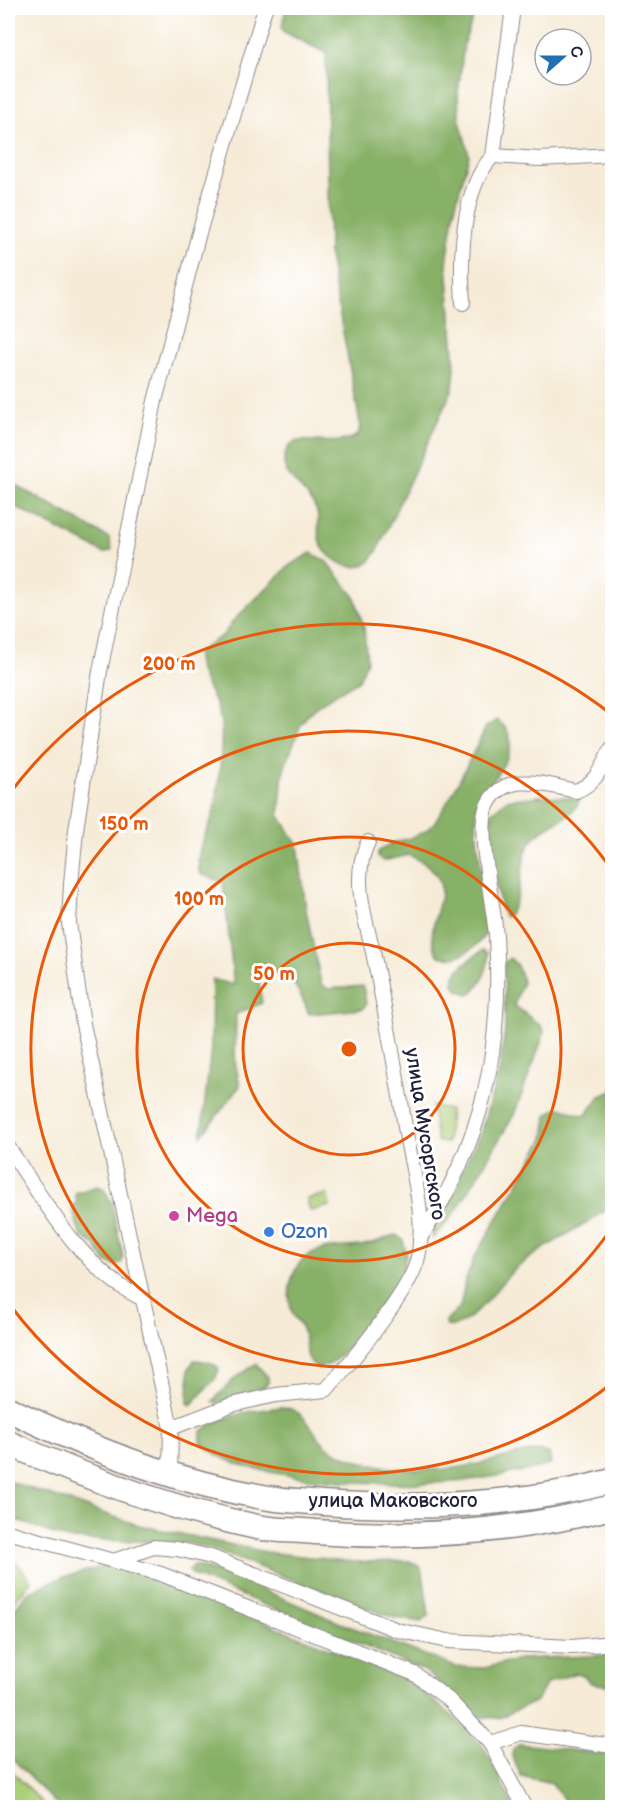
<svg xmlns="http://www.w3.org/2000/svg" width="620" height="1815" font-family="'Balsamiq Sans',sans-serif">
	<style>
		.green { fill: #abce78; stroke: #66785a; stroke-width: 1.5 }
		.forest { fill: #88b168; stroke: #556a52; stroke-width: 1.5 }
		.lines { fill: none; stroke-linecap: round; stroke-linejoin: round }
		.minor-casing { stroke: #8c8689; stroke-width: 16 }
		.trunk-casing { stroke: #8c8689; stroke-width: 27 }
		.minor { stroke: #fff; stroke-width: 14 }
		.trunk { stroke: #fff; stroke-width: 24 }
		.ring { fill: none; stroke: #e8590c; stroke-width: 3 }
		.hotel-dot { fill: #d1479c; stroke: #fff; stroke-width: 2 }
		.shop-dot { fill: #3f7fe0; stroke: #fff; stroke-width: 2 }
		.labels { text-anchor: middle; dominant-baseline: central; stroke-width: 6; stroke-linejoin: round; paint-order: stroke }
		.street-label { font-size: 20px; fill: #22223b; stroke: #fff }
		.hotel-label { font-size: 20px; fill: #b23c85; stroke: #fff; text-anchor: start }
		.shop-label { font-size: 20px; fill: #366cbe; stroke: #fff; text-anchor: start }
		.centre { fill: #e8590c; stroke: #fff; stroke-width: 3 }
		.ring-label { font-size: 18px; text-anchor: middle; font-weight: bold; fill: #e8590c; stroke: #fff; stroke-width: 6; stroke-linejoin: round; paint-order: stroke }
	</style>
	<rect width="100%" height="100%" fill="#fff"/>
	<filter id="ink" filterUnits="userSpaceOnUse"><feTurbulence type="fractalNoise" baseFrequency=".0167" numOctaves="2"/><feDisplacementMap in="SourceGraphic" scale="12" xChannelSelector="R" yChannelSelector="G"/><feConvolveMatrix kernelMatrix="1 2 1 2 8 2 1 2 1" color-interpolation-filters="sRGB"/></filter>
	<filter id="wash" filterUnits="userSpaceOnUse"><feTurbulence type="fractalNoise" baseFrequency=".008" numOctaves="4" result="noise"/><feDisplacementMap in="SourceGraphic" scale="24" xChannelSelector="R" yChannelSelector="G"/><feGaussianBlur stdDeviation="1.35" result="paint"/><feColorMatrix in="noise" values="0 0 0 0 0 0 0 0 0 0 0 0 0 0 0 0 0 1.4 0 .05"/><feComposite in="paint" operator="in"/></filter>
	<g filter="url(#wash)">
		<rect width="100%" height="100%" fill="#f6ebd7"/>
		<!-- green -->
		<g class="green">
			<path d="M432,1106l18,4 -3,33 -10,-2z"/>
			<path d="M327,1194l3,12 -20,5 -3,-12z"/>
			<path d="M8,1559l9,4 14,18 -23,28z"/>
			<path d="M8,1767l38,40h-38z"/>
		</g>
		<!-- forest -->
		<g class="forest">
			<path d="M286,8h196l-9,10 -9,25 -6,50 1,24 10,38 -14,53 -8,55 8,105 -2,20 -76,163c-2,3 -5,8 -8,11 -17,14 -47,-5 -50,-24 -2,-14 2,-22 -6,-35 -12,-19 -42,-32 -23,-58 8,-11 48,5 69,-11l1,-11 -31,-167 -3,-203 -42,-21 -2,-5z"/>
			<path d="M8,481l101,57 3,12 -8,3 -96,-50z"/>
			<path d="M311,553l15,8 29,36 9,31 3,33 -8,19 -38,23 -12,10 -8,11 -18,48 -4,43 19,30 8,65 15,74 7,5 35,-3 3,18 -3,5 -54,5c-10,-23 -16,-43 -44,-43l-6,11 3,21 -26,11 -1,47 5,25 -39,50 10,-88 1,-69 22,6 -11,-103 -23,-8c-7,-28 11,-43 15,-67 4,-23 8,-61 6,-84 -2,-24 -25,-45 -24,-70l27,-19 9,-13 57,-56z"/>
			<path d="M497,720c35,25 -7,57 -18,84 -9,23 8,92 12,120 -8,19 -30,39 -52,32 -26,-36 37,-72 -30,-101l-26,6 -5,-4v-5c14,-13 35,-11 50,-23 16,-13 47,-80 58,-102z"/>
			<path d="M540,796l36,2 3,3c-9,23 -43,22 -53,51 -5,14 -6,59 -21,65 -9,-14 -16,-85 -14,-104l15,-13z"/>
			<path d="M483,950l5,3c2,12 -8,38 -20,41l-10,-4 -5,-8c3,-15 18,-23 30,-32z"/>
			<path d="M510,958l6,6 7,17 -9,24 26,20 4,6 -1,6 -29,78 -57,95 -24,28 -2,-12 21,-35 28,-57 20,-66 5,-38 -1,-67z"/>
			<path d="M612,1091v119l-9,2c-29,20 -75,42 -97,66 -11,13 -40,53 -59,48l-2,-5 15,-14 5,-25 10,-26 69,-117 3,-24c18,-15 21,0 39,0l14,-19z"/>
			<path d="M97,1186l6,2 8,13 12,55 -1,6 -6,4 -11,-5 -11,-17 -13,-8c-1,-3 -9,-27 -9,-30l5,-4 -2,-9z"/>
			<path d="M396,1235l7,5 3,12 -4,25 -62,79 -10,8 -12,4c-17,-10 -9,-25 -17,-41 -2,-5 -7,-9 -9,-15 -7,-20 0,-47 18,-58 15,-9 38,-5 55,-9 10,-2 21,-7 31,-10z"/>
			<path d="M194,1360c9,1 21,1 25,10l-4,9 -24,26 -3,-2 1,-34z"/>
			<path d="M256,1364l12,13v6l-4,4 -48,16 -3,-2 21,-22z"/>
			<path d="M282,1407c28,3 29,30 50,43 34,19 84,22 122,18 28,-3 54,-13 82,-17l13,2 2,10 -12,5c-28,5 -57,12 -86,14 -50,4 -223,2 -252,-41v-9c19,-18 56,-22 81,-25z"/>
			<path d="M8,1481l130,44 128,27 87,10 57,-1 10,6 3,6 6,42 -8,7 -30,-5 -174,-66 -29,-8 -121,-4 -59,-22z"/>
			<path d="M130,1560l116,55 160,64 43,34 34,33 31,61h-455l-51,-53v-135l18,-26 37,-16z"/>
			<path d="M194,1565l35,10 109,47 118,45 29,1 34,-9 93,-4v31l-21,-3 -8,-8 -7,-2 -29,10 -10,18 -38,17 -20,-1 -54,-46 -233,-96 -4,-5z"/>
			<path d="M520,1744l92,11v52h-43l-17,-24 -31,-7 -9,-20 1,-7z"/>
		</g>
	</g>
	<g filter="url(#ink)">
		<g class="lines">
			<!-- minor casing -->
			<g class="minor-casing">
				<g id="minor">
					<path d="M493,156l47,3 72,-4"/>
					<path d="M463,303c-3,-44 -2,-114 30,-147l20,-148"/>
					<path d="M8,1147c36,53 73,122 133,151"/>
					<path d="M420,1238c63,-96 83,-188 76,-302 -2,-30 -20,-106 -9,-130 17,-37 59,-21 89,-15 22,-9 25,-24 36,-43"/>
					<path d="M171,1428l60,-23 45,-10 50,-5c24,-27 82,-96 91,-129 10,-38 -3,-84 -10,-122 -10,-62 -21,-125 -34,-187 -8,-35 -22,-75 -5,-110"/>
					<path d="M170,1475l1,-47 -88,-404 -14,-101 2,-39 5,-54 24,-159 55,-270 44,-168 66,-225"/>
					<path d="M8,1532l153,42 254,100 34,26 41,43 35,65"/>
					<path d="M116,1560l38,-13 23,2 34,8 186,73 51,11 124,6 40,-4"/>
					<path d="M490,1743l31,-10 91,13"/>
				</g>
			</g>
			<!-- trunk casing -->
			<g class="trunk-casing">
				<g id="trunk">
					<path d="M8,1409c82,40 170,74 261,89 18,3 36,3 54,5 95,6 197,3 289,-22"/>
					<path d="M8,1443c79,35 163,66 249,84 18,4 39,3 58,5 99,7 202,0 297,-25"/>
				</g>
			</g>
			<!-- minor -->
			<use href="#minor" class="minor"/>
			<!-- trunk -->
			<use href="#trunk" class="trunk"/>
		</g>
	</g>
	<!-- distance rings -->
	<g class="ring">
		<circle cx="349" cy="1049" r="106"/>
		<circle cx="349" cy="1049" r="212"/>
		<path d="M611 1229A318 318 0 1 1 611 869"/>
		<path d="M611 1384A425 425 0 0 1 10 1305M10 793A425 425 0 0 1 611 714"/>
	</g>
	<!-- markers -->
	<circle class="hotel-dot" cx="174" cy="1216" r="6"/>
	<circle class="shop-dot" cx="269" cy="1232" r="6"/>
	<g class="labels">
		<!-- street labels -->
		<g class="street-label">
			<text transform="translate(425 1134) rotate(81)">улица Мусоргского</text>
			<text x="393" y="1501">улица Маковского</text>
		</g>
		<!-- hotel labels -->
		<g class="hotel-label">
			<text x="186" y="1216">Mega</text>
		</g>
		<!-- shop labels -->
		<g class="shop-label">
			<text x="281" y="1232">Ozon</text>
		</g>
	</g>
	<circle cx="349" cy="1049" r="9" class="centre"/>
	<g class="ring-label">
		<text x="169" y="670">200 m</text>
		<text x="124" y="830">150 m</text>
		<text x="199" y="905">100 m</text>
		<text x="274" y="980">50 m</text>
	</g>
	<!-- margin -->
	<rect width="620" height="1815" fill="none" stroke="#fff" stroke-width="30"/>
	<!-- north arrow -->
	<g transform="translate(563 57) rotate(69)"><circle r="28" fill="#ffffff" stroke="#a7a7b1" stroke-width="1.5"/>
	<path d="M0-4.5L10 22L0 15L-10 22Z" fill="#1f6fb2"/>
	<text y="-9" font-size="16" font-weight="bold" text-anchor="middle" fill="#22223b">С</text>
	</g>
</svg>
